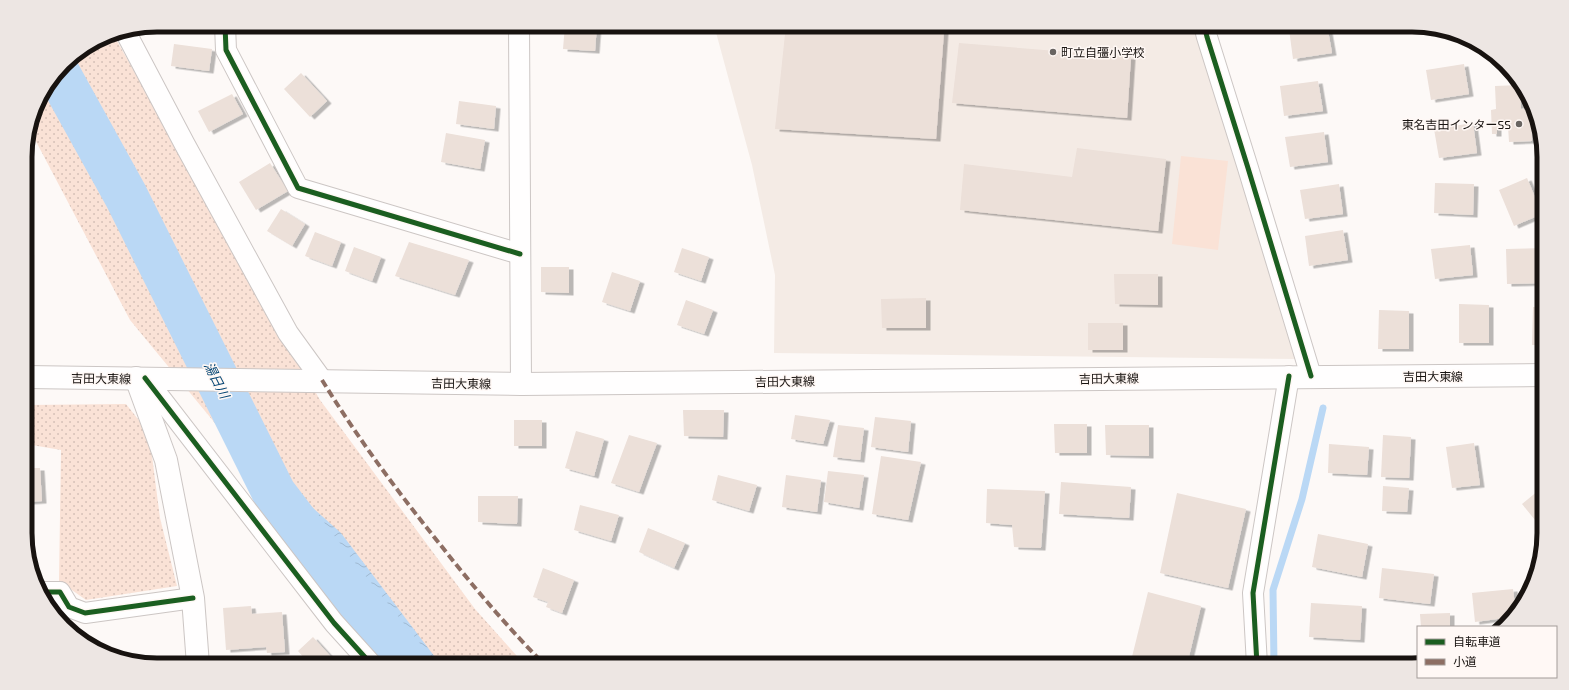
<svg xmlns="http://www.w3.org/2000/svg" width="1569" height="690" font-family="'Exo 2','Noto Sans JP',sans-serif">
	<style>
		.built { fill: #f4ebe5 }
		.grass { fill: url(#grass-dots) }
		.pitch { fill: #fae2d6 }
		.water { fill: url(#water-waves) }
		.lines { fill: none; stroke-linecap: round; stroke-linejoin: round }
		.stream { stroke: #bad8f5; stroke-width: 7 }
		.river { stroke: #bad8f5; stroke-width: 44 }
		.building { fill: #ece0d9; filter: url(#shadow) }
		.street-casing { stroke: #ccc6c4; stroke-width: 22 }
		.secondary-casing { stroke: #ccc6c4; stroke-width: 24 }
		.primary-casing { stroke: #ccc6c4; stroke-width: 24 }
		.street { stroke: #fffefe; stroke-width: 20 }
		.secondary { stroke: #fffefe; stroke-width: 22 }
		.primary { stroke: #fffefe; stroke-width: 22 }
		.quiet { stroke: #8d6e63; stroke-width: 4; stroke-dasharray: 8 4; stroke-linecap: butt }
		.cycleway-casing { stroke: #fff8f5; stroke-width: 8 }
		.cycleway { stroke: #1b5e20; stroke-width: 5 }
		.poi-dot { fill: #686461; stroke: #fff8f5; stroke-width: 1.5 }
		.labels { text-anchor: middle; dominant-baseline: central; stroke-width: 3; stroke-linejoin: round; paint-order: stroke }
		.poi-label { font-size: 12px; fill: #181310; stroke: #fff8f5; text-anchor: start }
		.street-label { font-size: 12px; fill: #181310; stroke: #fff8f5 }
		.water-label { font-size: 13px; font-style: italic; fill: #004372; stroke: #fff8f5 }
		.rim { fill: none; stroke: #181310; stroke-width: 5 }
	</style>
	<defs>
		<pattern id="grass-dots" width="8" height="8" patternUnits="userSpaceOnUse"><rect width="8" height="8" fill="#fae2d6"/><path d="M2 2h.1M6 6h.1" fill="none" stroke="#d6c1b7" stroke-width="1.8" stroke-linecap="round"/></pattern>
		<pattern id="water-waves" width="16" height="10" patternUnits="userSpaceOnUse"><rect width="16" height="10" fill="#bad8f5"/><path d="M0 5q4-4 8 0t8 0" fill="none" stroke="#9fb8d1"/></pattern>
		<filter id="shadow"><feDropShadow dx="4.5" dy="2.5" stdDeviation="0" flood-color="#0004"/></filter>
	</defs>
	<rect width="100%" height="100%" fill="#fdf9f7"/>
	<!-- built -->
	<path class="built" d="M714,25h482l100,334 -522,-6 1,-78 -23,-110z"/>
	<!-- grass -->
	<g class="grass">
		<path d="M113,34l207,366 155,209 50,56h-111l-284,-345 -100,-190 9,-31 31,-41 37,-23z"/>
		<path d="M126,404l23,29 11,85 17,68 -91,14 -27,-19 2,-131 -35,-6v-39z"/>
	</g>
	<!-- pitch -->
	<path class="pitch" d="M1181,156l47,5 -10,89 -46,-6z"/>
	<!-- water -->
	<path class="water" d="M264,472l31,20 46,41 100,132h-29l-36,-41z"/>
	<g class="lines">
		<!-- stream -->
		<path class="stream" d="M1274,665l-1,-75 29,-91 21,-91"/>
		<!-- river -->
		<path class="river" d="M58,73l68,123 148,297 61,80 74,92"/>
	</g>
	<!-- building -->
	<g class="building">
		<path d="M565,25h32l-2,26 -32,-2z"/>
		<path d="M786,25h84l74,6 -8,108 -161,-10z"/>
		<path d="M1314,25h13l5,28 -39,6 -4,-30z"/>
		<path d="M959,43l172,14 -4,61 -175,-15z"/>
		<path d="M174,44l38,5 -3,22 -38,-5z"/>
		<path d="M1464,64l5,30 -38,6 -5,-30z"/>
		<path d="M301,73l26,28 -17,16 -26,-28z"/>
		<path d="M1318,81l5,30 -39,5 -4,-30z"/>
		<path d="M1520,85l1,24 9,-1 1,4 1,29 -23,1 -1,-16 -11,1v7h-5l-1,-24 5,-1 -1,-23z"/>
		<path d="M232,94l11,20 -34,18 -11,-21z"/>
		<path d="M459,101l37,5 -2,23 -38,-5z"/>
		<path d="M1473,123l4,30 -38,5 -5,-29z"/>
		<path d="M1324,132l4,30 -38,5 -5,-30z"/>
		<path d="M446,133l39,7 -5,29 -39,-7z"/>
		<path d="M1077,148l89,11 -8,72 -198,-21 4,-46 108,13z"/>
		<path d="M270,163l18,28 -32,19 -17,-28z"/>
		<path d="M1527,178l15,36 -28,12 -15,-36z"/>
		<path d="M1435,183l39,1 -1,31 -39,-2z"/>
		<path d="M1339,184l4,30 -38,5 -5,-29z"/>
		<path d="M281,209l24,15 -13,22 -25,-15z"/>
		<path d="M1343,230l5,30 -39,6 -4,-30z"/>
		<path d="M315,232l26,10 -9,24 -27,-10z"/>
		<path d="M409,242l60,18 -14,35 -60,-19z"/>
		<path d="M1470,245l3,30 -38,4 -4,-30z"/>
		<path d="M354,247l27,10 -9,24 -27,-10z"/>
		<path d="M682,248l27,9 -8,24 -27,-9z"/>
		<path d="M1543,248v35l-36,1 -1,-35z"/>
		<path d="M541,267h28v26l-28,-1z"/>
		<path d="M612,272l28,9 -10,30 -28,-9z"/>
		<path d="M1114,274h44v31l-43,-1z"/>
		<path d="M926,298v30h-44l-1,-29z"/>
		<path d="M686,300l27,10 -9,24 -27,-9z"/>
		<path d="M1459,304l30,1v38h-30z"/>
		<path d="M1533,307h10v38h-11z"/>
		<path d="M1379,310l30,1v38h-31z"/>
		<rect x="1088" y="323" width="35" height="27"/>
		<path d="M683,410h41l-1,27 -39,-1z"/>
		<path d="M795,415l35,5 -7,24 -32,-5z"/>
		<path d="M875,417l36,4 -3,31 -37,-5z"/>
		<rect x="514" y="420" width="28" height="26"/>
		<path d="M1054,424h33v29h-32z"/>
		<path d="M838,425l26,3 -4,32 -27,-3z"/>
		<path d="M1105,425h44v31l-43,-1z"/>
		<path d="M576,431l28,8 -10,37 -29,-8z"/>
		<path d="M629,435l28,8 -18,49 -28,-9z"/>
		<path d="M1383,435l28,2 -2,41 -28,-1z"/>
		<path d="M1474,443l6,42 -28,3 -6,-41z"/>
		<path d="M1329,444l40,3 -2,28 -39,-2z"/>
		<path d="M881,456l40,6 -13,58 -36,-6z"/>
		<path d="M26,468h14l2,33 -16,1z"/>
		<path d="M828,471l36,4 -5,33 -35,-6z"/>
		<path d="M718,475l39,10 -8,26 -37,-11z"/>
		<path d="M786,475l35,5 -4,32 -35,-5z"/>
		<path d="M1061,482l70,5 -2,31 -70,-4z"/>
		<path d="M1383,486l26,2 -2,24 -25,-1z"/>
		<path d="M1544,486v45l-22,-27z"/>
		<path d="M987,489l58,2 -4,57 -27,-1 -2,-22 -26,-2z"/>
		<path d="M1177,493l69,16 -18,79 -68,-15z"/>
		<path d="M478,496h40l-1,28 -39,-2z"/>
		<path d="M580,505l39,10 -8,26 -37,-11z"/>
		<path d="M648,528l37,15 -11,25 -35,-16z"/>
		<path d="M1318,534l50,10 -6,33 -50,-10z"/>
		<path d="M543,568l31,12 -12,33 -16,-6 2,-5 -15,-5z"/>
		<path d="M1382,568l52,6 -4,30 -51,-6z"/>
		<path d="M1513,589l3,25 -4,3 -37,5 -3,-29z"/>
		<path d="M1148,592l53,14 -14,59h-57z"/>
		<path d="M1311,603l51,3 -2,34 -51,-3z"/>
		<path d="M251,606l1,8 30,-2 3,40 -18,1 -1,-6 -40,3 -3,-42z"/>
		<path d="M1450,613v14h-29l-1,-13z"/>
		<path d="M313,637l19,21 -8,7h-14l-12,-14z"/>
		<path d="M1414,658v7h-29l-1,-6z"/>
	</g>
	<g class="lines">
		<!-- street casing -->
		<g class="street-casing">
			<g id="street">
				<path d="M225,25l1,25 72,138 222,66"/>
				<path d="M519,25l2,359"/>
				<path d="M1204,25l3,12 41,131 63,208"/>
				<path d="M125,31l59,112 104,190 34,47"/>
				<path d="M145,378l189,245 38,42"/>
				<path d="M43,592h17l9,15 16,6 108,-15"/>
				<path d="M1257,665l-4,-72 36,-217"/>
			</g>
		</g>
		<!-- secondary casing -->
		<g class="secondary-casing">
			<path id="secondary" d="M136,378l30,82 27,138 5,67"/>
		</g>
		<!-- primary casing -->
		<g class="primary-casing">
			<path id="primary" d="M26,377l495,7 1023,-9"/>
		</g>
		<!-- street -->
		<use href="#street" class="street"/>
		<!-- secondary -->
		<use href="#secondary" class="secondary"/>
		<!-- primary -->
		<use href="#primary" class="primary"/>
		<!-- quiet -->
		<path class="quiet" d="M322,380c35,57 75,111 117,163 33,42 68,84 106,122"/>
		<!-- cycleway casing -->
		<g class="cycleway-casing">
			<g id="cycleway">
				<path d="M225,25l1,25 72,138 222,66"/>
				<path d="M1204,25l3,12 41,131 63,208"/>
				<path d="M145,378l189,245 38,42"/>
				<path d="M43,592h17l9,15 16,6 108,-15"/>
				<path d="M1257,665l-4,-72 36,-217"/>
			</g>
		</g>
		<!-- cycleway -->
		<use href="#cycleway" class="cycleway"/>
	</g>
	<!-- markers -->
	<g class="poi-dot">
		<circle cx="1053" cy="52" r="4"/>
		<circle cx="1519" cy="124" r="4"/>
	</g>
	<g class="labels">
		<!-- poi labels -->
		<g class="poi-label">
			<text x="1061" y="52">町立自彊小学校</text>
			<text x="1511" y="124" text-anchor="end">東名吉田インターSS</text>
		</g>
		<!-- street labels -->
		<g class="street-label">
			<text x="1433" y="376">吉田大東線</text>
			<text transform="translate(101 378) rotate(1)">吉田大東線</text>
			<text transform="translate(1109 378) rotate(-1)">吉田大東線</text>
			<text transform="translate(785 381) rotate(-1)">吉田大東線</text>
			<text transform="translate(461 383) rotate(1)">吉田大東線</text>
		</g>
		<!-- water labels -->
		<g class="water-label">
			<text transform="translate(217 380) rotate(63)">湯日川</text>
		</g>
	</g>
	<!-- crop -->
	<path d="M0 0H1569V690H0ZM157 32H1412A125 125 0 0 1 1537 157V533A125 125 0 0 1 1412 658H157A125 125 0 0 1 32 533V157A125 125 0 0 1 157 32Z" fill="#ede6e3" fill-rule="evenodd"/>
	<path class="rim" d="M157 32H1412A125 125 0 0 1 1537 157V533A125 125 0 0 1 1412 658H157A125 125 0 0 1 32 533V157A125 125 0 0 1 157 32Z"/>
	<!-- legend -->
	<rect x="1417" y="626" width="140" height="52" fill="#fff8f5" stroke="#a39c99"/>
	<rect x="1425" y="639" width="20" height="6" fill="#1b5e20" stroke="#a39c99"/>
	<text x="1453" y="646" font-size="12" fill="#181310">自転車道</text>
	<rect x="1425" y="659" width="20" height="6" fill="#8d6e63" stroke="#a39c99"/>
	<text x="1453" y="666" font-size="12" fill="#181310">小道</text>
</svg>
